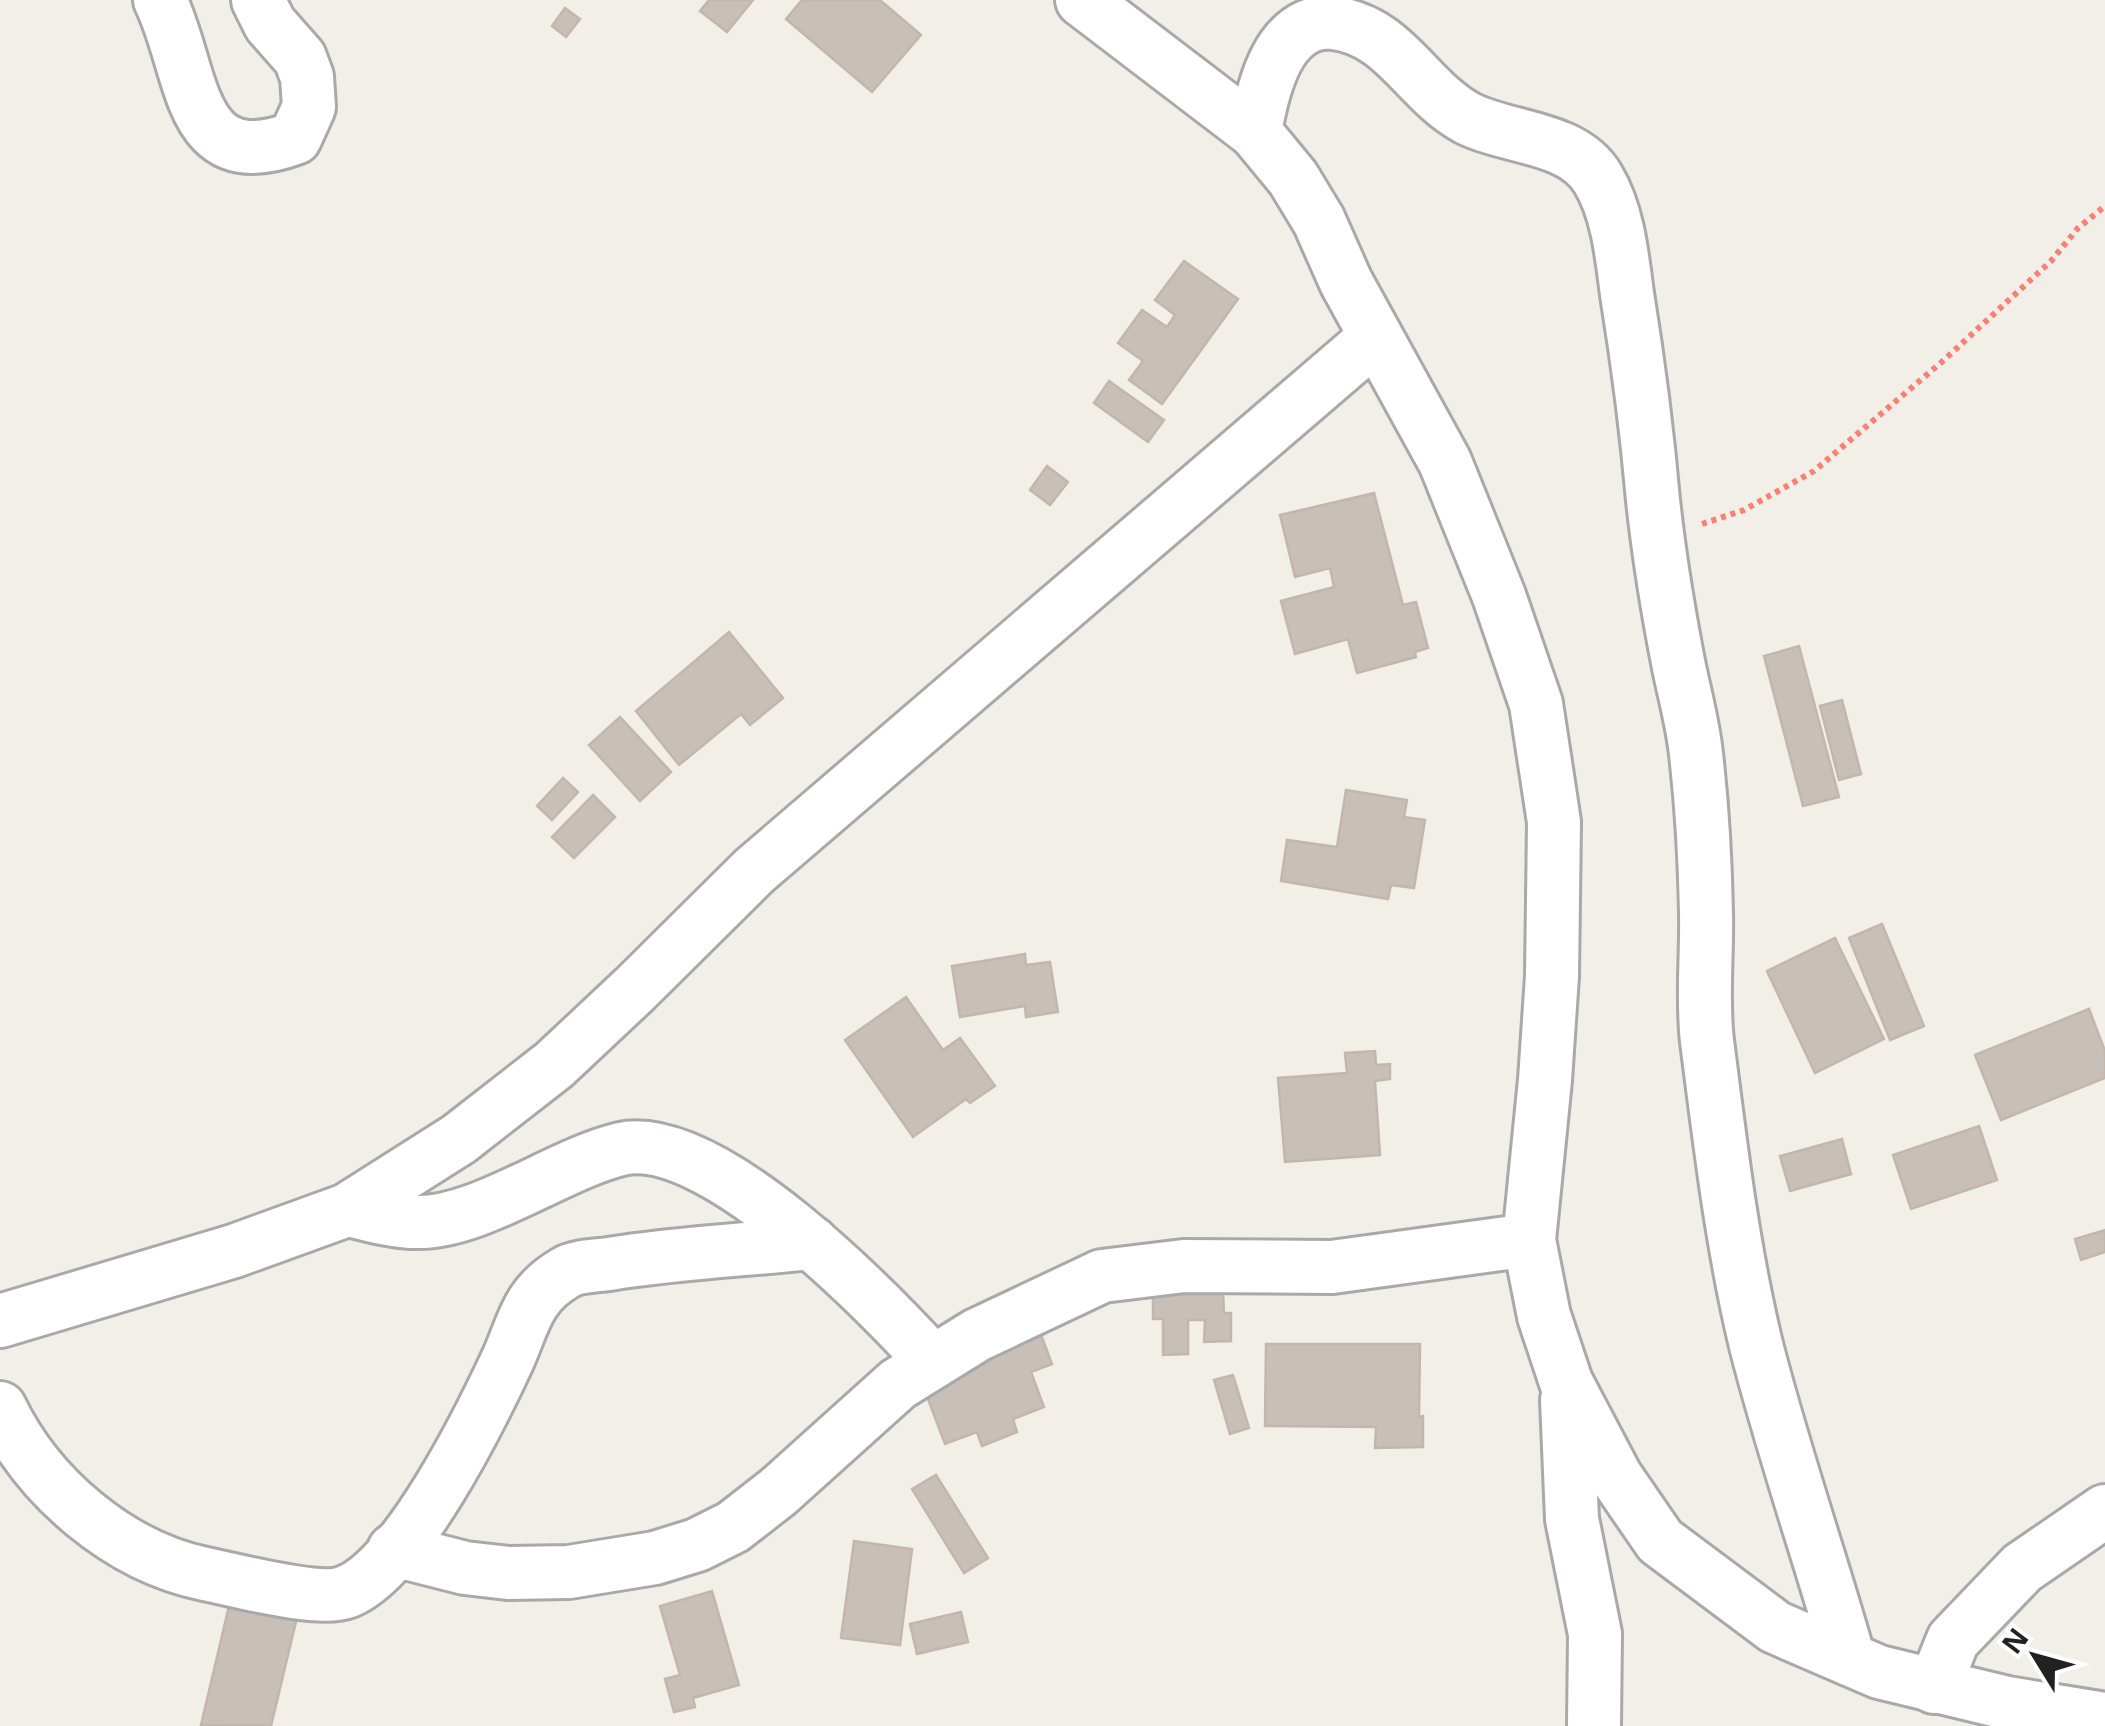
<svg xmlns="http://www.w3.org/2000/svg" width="2105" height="1726" font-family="'Open Sans',sans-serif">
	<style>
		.building { fill: #c7bfb8; stroke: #c4b6ab; stroke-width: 2.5 }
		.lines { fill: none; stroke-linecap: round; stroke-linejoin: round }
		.minor-casing { stroke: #a9a9a9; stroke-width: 58 }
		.path { stroke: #fa8072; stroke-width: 6; stroke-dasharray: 5 5; stroke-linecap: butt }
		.minor { stroke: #fff; stroke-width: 52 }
	</style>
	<rect width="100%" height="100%" fill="#f2efe9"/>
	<!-- building -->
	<g class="building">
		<path d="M709,0h44l-26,32 -27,-21z"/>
		<path d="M802,0h78l41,35 -49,57 -86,-73z"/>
		<path d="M565,8l15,11 -14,18 -14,-11z"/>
		<path d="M1184,261l54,38 -76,105 -33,-24 14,-19 -25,-18 24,-33 25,17 8,-12 -20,-15z"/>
		<path d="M1109,381l55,39 -16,22 -54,-39z"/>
		<path d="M1047,466l21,16 -18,23 -20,-15z"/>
		<path d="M1374,493l29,112 13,-3 12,46 -13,4 1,5 -59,16 -9,-34 -53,15 -14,-53 53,-14 -4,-19 -35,9 -15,-62z"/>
		<path d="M729,632l54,66 -33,27 -9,-11 -62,51 -43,-54z"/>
		<path d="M1799,646l40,151 -36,9 -39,-150z"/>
		<path d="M1842,700l19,74 -22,6 -19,-74z"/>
		<path d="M620,717l51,55 -31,29 -51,-56z"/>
		<path d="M563,778l15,14 -26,28 -15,-14z"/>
		<path d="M1346,790l61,10 -3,17 21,3 -11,68 -23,-3 -3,14 -107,-18 6,-41 50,7z"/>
		<path d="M593,795l22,22 -41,41 -22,-21z"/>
		<path d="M1882,924l42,102 -34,14 -41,-102z"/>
		<path d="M1835,938l49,101 -69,34 -48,-102z"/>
		<path d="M1025,954l1,11 24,-3 8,50 -32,5 -1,-11 -65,11 -8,-51z"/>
		<path d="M906,997l37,53 17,-12 35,48 -25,17 -4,-4 -53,38 -68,-97z"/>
		<path d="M2089,1009l16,42v27l-104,42 -26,-65z"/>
		<path d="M1375,1051l1,14 14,-1v15l-15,2 5,74 -95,7 -7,-84 69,-5 -2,-20z"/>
		<path d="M1979,1126l18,54 -86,29 -18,-54z"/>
		<path d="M1842,1139l9,35 -61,17 -10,-35z"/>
		<path d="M2105,1230v22l-24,8 -6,-21z"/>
		<path d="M1153,1291h70l1,22h7v28l-27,1 1,-22h-17v34l-25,1v-36h-10z"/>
		<path d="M1040,1332l12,32 -21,8 13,35 -31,12 4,13 -35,14 -5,-14 -32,12 -25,-66z"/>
		<path d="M1266,1344h154l-1,73 4,-1v31l-48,1 1,-21 -111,-1z"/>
		<path d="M1233,1375l16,53 -19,6 -16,-54z"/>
		<path d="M936,1475l52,83 -24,15 -52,-84z"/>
		<path d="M854,1541l58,8 -12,96 -59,-7z"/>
		<path d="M233,1589l67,16 -29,121 -70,-1z"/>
		<path d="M712,1591l27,94 -46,13 2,9 -21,5 -9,-33 15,-4 -20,-69z"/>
		<path d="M961,1612l7,30 -51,12 -7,-30z"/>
	</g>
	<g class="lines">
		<!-- minor casing -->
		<g class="minor-casing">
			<g id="minor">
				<path d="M160,0c35,71 25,179 135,138l14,-31 -2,-30 -7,-19 -30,-34 -12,-24"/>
				<path d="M1082,0l173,132 38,46 26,43 27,61 99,180 54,134 37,108 18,118 -2,154 -7,104 -16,160 15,76 22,66 50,95 44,64 115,86 104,45 128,31 98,16"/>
				<path d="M1255,132c7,-41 23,-115 78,-109 62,7 83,67 134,95 41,21 106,18 131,61 20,33 24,77 29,115 11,68 20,137 26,206 6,56 15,111 26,167 6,29 14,58 17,87 6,52 9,106 10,159 1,42 -4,86 1,128 13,101 25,205 49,304 27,106 63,209 93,314"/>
				<path d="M347,1210c21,4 45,12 67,12 63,3 144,-58 207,-73 89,-21 256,152 312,213"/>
				<path d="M0,1321l234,-70 113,-41 112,-71 95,-74 81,-76 119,-118 622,-534"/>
				<path d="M1567,1400l5,119 23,115 -1,92"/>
				<path d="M0,1408c38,79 118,148 205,166 31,6 114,29 141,18 60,-22 135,-175 162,-233 16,-36 19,-64 57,-86 11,-7 30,-7 44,-9 67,-11 136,-14 203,-21"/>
				<path d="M394,1550l71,18 43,5 61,-1 86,-14 42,-13 36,-18 45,-35 120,-108 79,-49 125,-59 82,-10 148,1 197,-27"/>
				<path d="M1934,1687l19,-47 69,-72 83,-57"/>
			</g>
		</g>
		<!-- path -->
		<path class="path" d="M1702,524l42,-14 70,-39 130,-111 107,-99 27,-33 27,-22"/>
		<!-- minor -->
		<use href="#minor" class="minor"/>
	</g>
	<!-- north arrow -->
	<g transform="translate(2035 1656) rotate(307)" stroke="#ffffff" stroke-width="8" paint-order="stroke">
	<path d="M0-8L18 38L0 25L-18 38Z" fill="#222222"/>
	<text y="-15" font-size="28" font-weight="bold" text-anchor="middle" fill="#222222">N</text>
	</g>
</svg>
